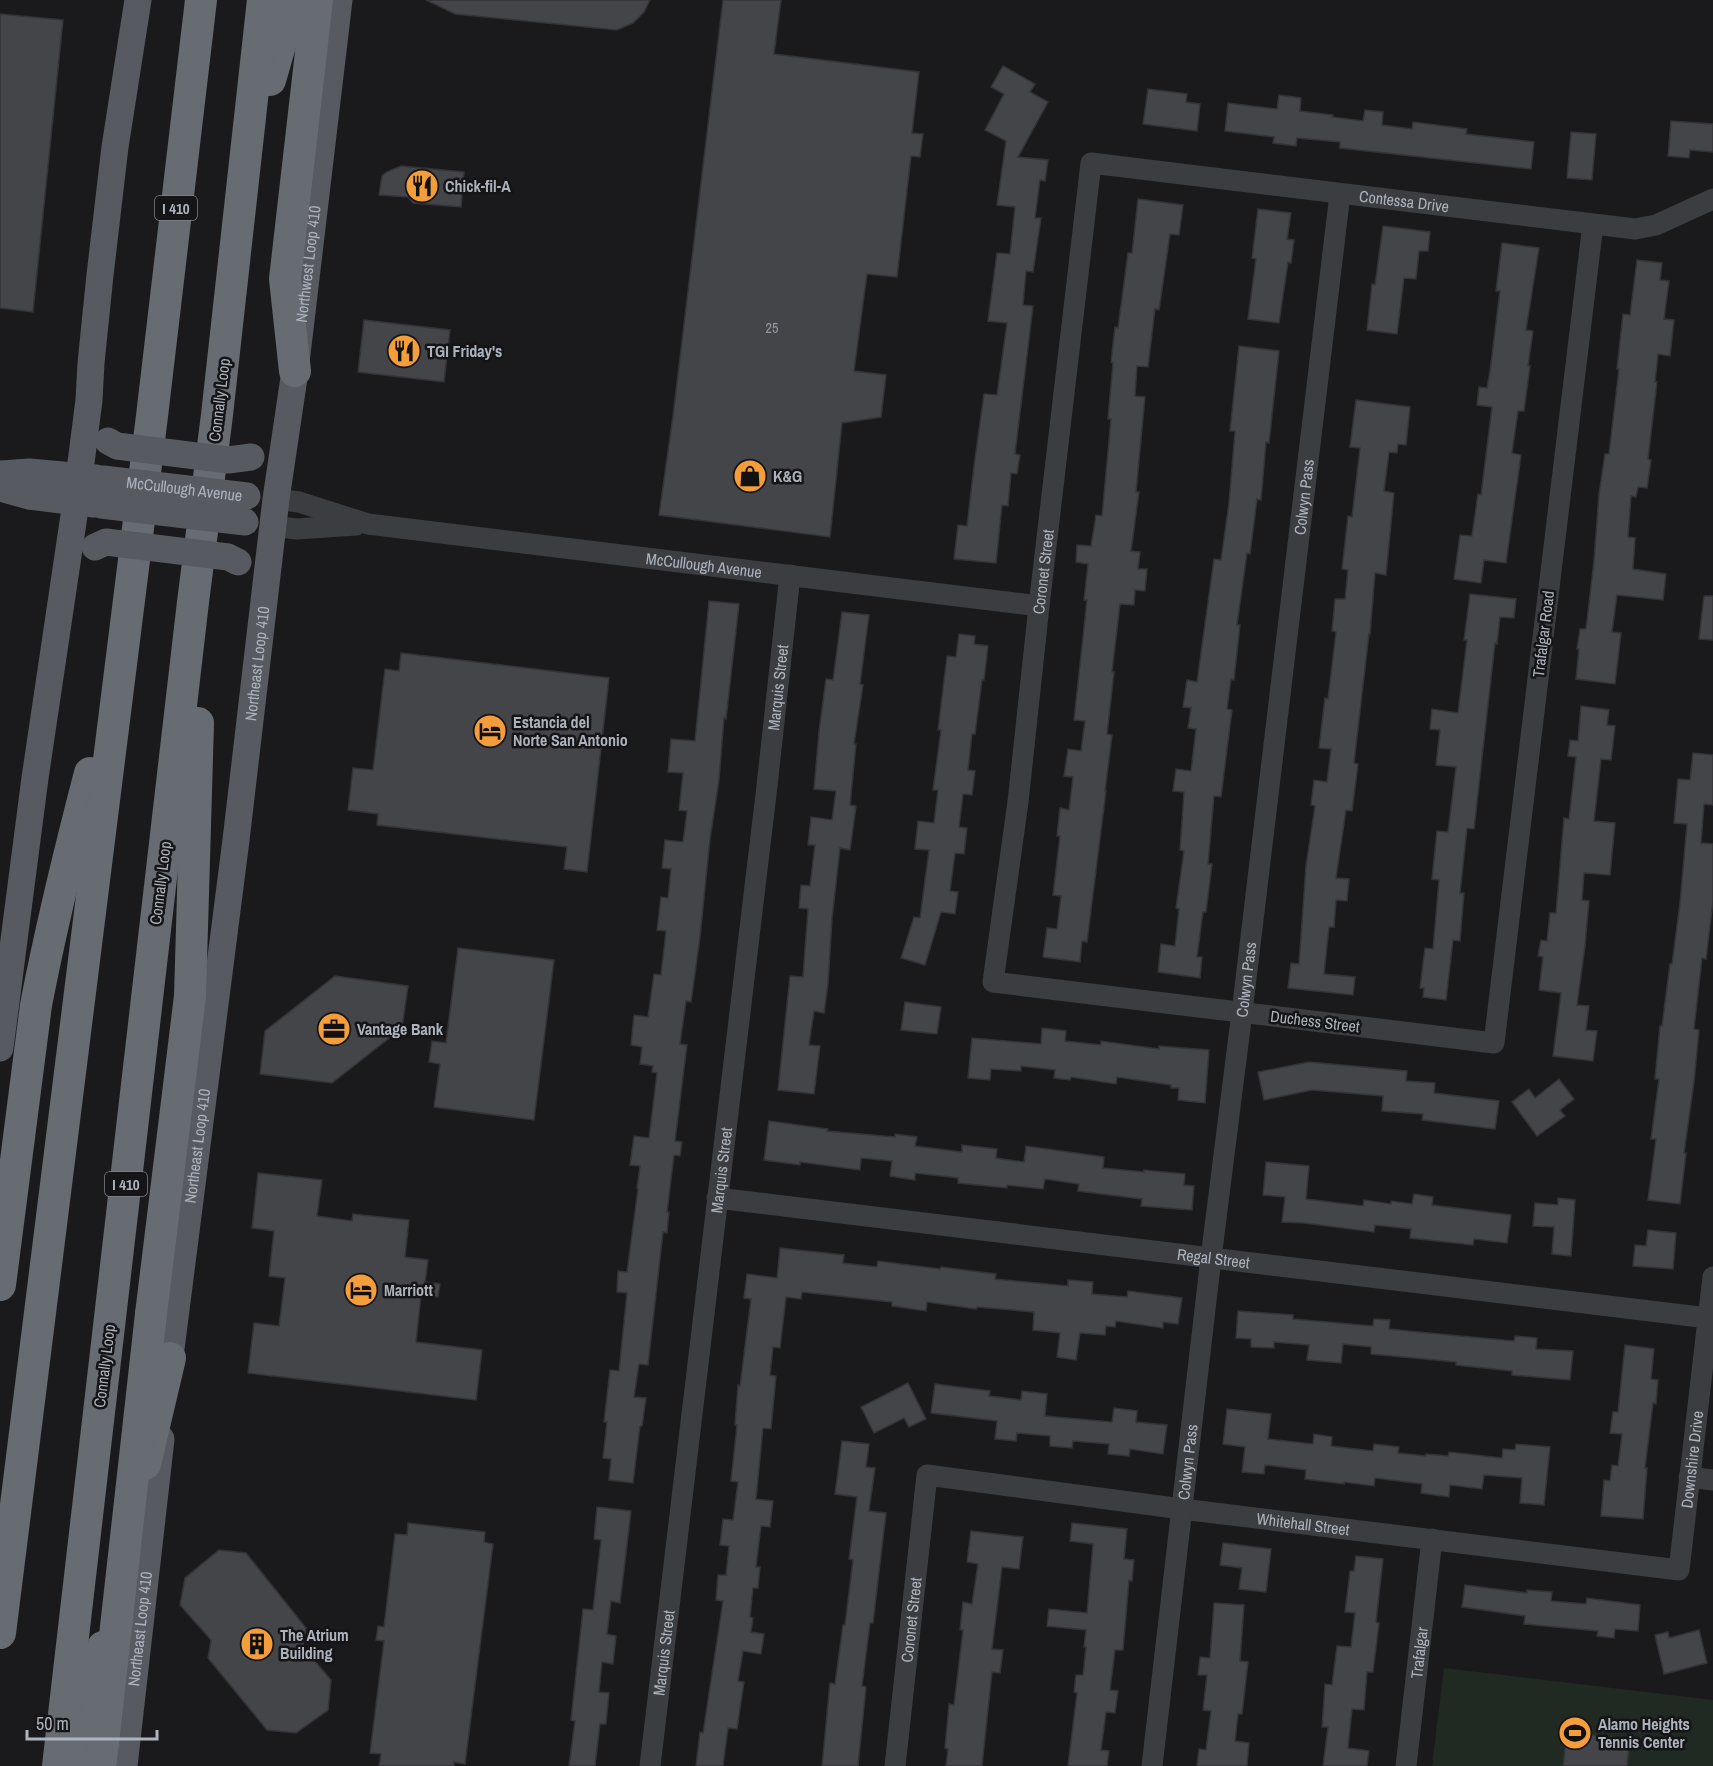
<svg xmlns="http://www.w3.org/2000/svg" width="1713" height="1766" font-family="'Archivo Narrow',sans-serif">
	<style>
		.pitch { fill: #212a22 }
		.building { fill: #444549; stroke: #343438; stroke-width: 1.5 }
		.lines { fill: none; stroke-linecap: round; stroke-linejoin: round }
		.minor { stroke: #3b3d41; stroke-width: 21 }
		.major { stroke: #575a60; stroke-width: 27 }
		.highway { stroke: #676b72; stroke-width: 32 }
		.major-bridge { stroke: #575a60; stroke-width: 27 }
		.highway-bridge { stroke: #676b72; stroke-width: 32 }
		.labels { text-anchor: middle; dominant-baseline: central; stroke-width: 5; stroke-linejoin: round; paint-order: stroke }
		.number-label { font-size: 14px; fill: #92989f }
		.shield { fill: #151517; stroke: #7f848a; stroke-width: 1.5 }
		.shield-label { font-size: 15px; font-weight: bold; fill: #acb3bc }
		.poi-label { font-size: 16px; font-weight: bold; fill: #acb3bc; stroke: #151517; text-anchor: start }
		.street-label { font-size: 16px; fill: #acb3bc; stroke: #151517 }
	</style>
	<rect width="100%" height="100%" fill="#1a1a1c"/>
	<!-- pitch -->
	<path class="pitch" d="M1444,1668l269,32v66h-281z"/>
	<!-- building -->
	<g class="building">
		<path d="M426,0h224l-6,12 -11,11 -16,7 -162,-16z"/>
		<path d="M723,0h58l-7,54 145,18 -7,61 11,1 -3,23 -9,-1 -14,121 -30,-3 -13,97 32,4 -5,42 -39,6 -12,114 -171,-22 14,-99z"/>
		<path d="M0,14l63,6 -30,292 -33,-4z"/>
		<path d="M1003,66l32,18 -5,8 18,10 -30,55 30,3 -3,21 -5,-1 -5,38h6l-8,54 -7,-1 -3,34 10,1 -18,148 5,1 -3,19 -6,-1 -3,33 -6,-1 -6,58 -42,-4 4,-34 9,1 7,-60 10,-72 13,1 10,-72 -19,-2 9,-68 13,1 5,-47 -18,-2 9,-64 -21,-11 19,-36 -13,-7z"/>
		<path d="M1148,89l39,5 -1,8 14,2 -3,27 -54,-7z"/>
		<path d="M1279,95l22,3 -1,13 33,4 -1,2 31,4 2,-11 18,2 -1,13 30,4 1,-7 54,7 -1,5 68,8 -3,27 -191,-21v-6l-43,-4 -1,8 -23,-3 1,-6 -49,-6 3,-28 49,6z"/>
		<path d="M1671,121l42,3v28l-23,-2 -1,8 -21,-2z"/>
		<path d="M1571,132l25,2 -4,46 -25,-2z"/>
		<path d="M401,166l63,6 -3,35 -48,-4 -5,-6 -29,-2 3,-19 5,-4z"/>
		<path d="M1138,199l45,6 -4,30 -9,-1 -11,76 -4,-1 -7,58 -11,-1 -2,30 10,1 -9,95h3l-8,59 9,1 -2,17h9l-2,22 -10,-1 -1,15 -14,-1 -8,68h2l-7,62 5,1 -7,56h1l-19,151 -5,-1 -2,21 -37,-5 4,-29 10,1 4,-33 -8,-1 7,-59h-3l3,-28 9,2 4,-33 -9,-1 4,-27 13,2 4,-30 -11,-1 13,-120h-3l4,-36 -12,-2 1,-17 14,1 5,-31 6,1 9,-97h-3l5,-56 -2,-1 4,-35 3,1 10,-75h4z"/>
		<path d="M1258,209l33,4 -4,26 7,1 -3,23 -3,-1 -9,61 -31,-4 8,-60 -4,-1z"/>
		<path d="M1383,226l47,6 -2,19h-9l-3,28 -12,-1 -7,56 -30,-4 5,-46 3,1z"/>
		<path d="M1502,243l37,5 -13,82 7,1 -5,35h2l-6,45h-6l-6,42 9,2 -15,108 -22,-3 -3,23 -27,-4 6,-44 12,1 6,-42 3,1 11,-88 -15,-2 2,-18 8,1 3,-17 10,-80h-4z"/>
		<path d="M1637,260l25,3 -2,17 9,1 -5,38 10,1 -4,36 -12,-2 -3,28h2l-9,77 3,1 -4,28 -9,-1 -2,10 -5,-1 -3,41 7,1 -2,31 33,5 -3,26 -46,-5 -5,37 9,1 -6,51 -39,-5 3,-30h-2l3,-20h6l8,-68 5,-67 6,-40h4l10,-85h-2l6,-55 7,1z"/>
		<path d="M364,320l86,10 -6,52 -86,-10z"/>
		<path d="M1239,346l40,5 -10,92 -3,-1 -5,58 -4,-1 -7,55 -3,-1 -10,72h3l-6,55 -3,-1 -4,30 5,1 -11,87 -7,-1 -6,68h4l-6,48h-3l-6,45h5l-2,21 -42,-6 3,-28 14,2 4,-37 -3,-1 8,-57 -4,-1 4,-58 -11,-1 3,-22 15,2 5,-42 -8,-1 3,-20 -8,-1 4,-27 10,2 17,-123 7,1 8,-57 6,-72h-5z"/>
		<path d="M1356,400l54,7 -4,38 -8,-1 -1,9 -8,-1 -5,39 10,2 -8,82 -11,-2 -5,61h-1l-15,129 4,1 -6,47 -6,-1 -10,68 13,1 -2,22 -11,-1 -2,27h-5l-5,47 31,3 -2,18 -65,-7 3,-25 8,1 7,-98 9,-60 -4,-1 3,-25 13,2 4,-33 -12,-1 6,-50 3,1 8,-67 -4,-1 3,-32h10l3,-29 -6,-1 6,-53 4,1 8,-69 -10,-1z"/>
		<path d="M1470,594l46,5 -2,19 -14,-1 -3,27 -2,-1 -21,186 -7,-1 -7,65h4l-4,48 -7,-1 -7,60 -23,-3 1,-9h-4l5,-40 8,1 6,-69 -7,-1 5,-48 11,1 8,-65 -20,-2 4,-35 -10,-1 2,-20 26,4 9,-73h-3z"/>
		<path d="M1704,596h9v44l-14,-1z"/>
		<path d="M709,601l30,3 -13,115 -2,-1 -5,62 -9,59 -10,98 -9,65 -5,-1 -6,43 7,1 -12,96 7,1 -2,14 -6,-1 -7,57h2l-2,21 -4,-1 -15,133 -9,-1 -5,33 12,1 -4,28h-2l-7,57 -24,-3 2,-21 -8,-1 4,-36h-3l6,-52 9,1 8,-78 -10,-1 1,-21 9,1 11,-83 -1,-1 3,-22 -10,-1 4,-29 15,2 8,-65 -5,-1 1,-6 -13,-2 2,-17 -11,-2 3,-30 14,2 6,-43 7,1 5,-44 -9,-1 4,-33 7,1 3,-29 -9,-1 3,-28 18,2 4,-31 -8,-1 4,-37 -15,-1 3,-33 24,2z"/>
		<path d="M842,612l27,3 -9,69 3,1 -9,59h2l-6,61 6,1 -6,44 -10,-2 -8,71 -4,65 -4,29 -10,-2 -5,34 11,1 -6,48 -36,-4 12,-114 13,1 5,-68 -9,-1 2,-23 9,1 5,-41h-7l3,-28 21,3 4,-29 -22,-2 5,-57 7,-53 7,1z"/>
		<path d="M959,634l16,2 -1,8 14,2 -4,34h-2l-7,54h-3l-4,36 7,1 -3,24 -9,-1 -4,33 8,1 -3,26 -9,-1 -5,38 8,1 -3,22 -14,-2 -16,53 -24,-7 13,-41 6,1 9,-68 -14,-1 3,-28 16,2 4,-33h-5l8,-60h-3l9,-74 9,1z"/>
		<path d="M401,653l208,25 -22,194 -23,-3 3,-22 -190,-22 1,-11 -30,-4 5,-42 20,2 12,-101 14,2z"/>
		<path d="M1581,706l28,4 -2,15 8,1 -4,34 -10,-1 -7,62 21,2 -5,52 -26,-2 -2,27 7,1 -4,45 -8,59 12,1 -3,24 11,1 -4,30 -40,-5 8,-63 -22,-3 4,-33 -5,-1 3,-16 6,1 3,-28h6l8,-95 5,1 7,-62 -8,-1 2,-16 8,1z"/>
		<path d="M1693,753l20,2v50l-9,-1 -3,39 12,1v57l-7,58 -4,-1 -8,71 5,1 -5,52 -10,71h2l-6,51 -32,-4 8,-61h-5l8,-60h-4l5,-53h2l8,-62h2l8,-61 7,-79 -13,-1 4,-44 12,1z"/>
		<path d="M458,948l96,12 -20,160 -100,-13 6,-43 -11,-2 3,-21 14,2z"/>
		<path d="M335,976l73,10 -6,42 -70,55 -72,-9 5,-43z"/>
		<path d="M905,1002l36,5 -4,27 -36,-4z"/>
		<path d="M1042,1028l24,3 -1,10 36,4v-4l58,8v-3l50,4 -4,53 -27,-3 1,-12h-8v-3l-54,-8 -1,7 -45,-7 -1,3 -16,-2 1,-8 -34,-4v5l-30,-2 -1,11 -22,-2 4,-40 69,6z"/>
		<path d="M1309,1062l98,9 -1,10 29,2 -1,10 65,8 -4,28 -73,-9 1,-6 -41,-3 1,-15 -71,-6 -48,10 -6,-28z"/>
		<path d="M1559,1079l15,20 -14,11 5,6 -28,20 -25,-34 17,-13 6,9z"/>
		<path d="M769,1121l59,8 -1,2 68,6v-3l22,3 -2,9 47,6v-7l35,4 -1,9 28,4 2,-16 78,11 -1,11 41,4v-2l41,4 -1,11 10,1 -2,24 -51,-4 1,-7 -64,-8 1,-7 -34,-5 -2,10 -36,-4v3l-49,-5v-5l-43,-5v7l-25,-4 2,-15 -31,-3 -1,12 -60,-8v3l-36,-5z"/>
		<path d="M1266,1162l43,4 -3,33 57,7 1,-6 27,4v-3l21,3 2,-10 19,3 -1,8 79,10 -4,28 -33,-4 -1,6 -63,-7 1,-9 -36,-4 -1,7 -70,-9 -22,-1 3,-25 -22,-2z"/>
		<path d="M258,1173l64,7 -5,36 35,5 1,-7 56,6 -4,37 23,3 -3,22 15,2 -2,13 -17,-2 -5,47 66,8 -6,50 -228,-27 6,-50 25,3 6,-48 -16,-2 5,-45 -22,-3z"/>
		<path d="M1558,1198l17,2 -4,56 -19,-2 2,-27 -21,-1 2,-23 23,2z"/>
		<path d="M1648,1230l28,3 -3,36 -40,-3 2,-21 11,1z"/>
		<path d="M780,1248l64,7 -1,8 34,4 1,-6 62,8 1,-2 55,7 -1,5 73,7v-6l25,2 -1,12 35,3 1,-6 54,7 -4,26 -15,-2v6l-47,-7 -1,6 -9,-1 -1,9 -25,-2 -4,27 -19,-3 3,-24 -27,-3 1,-18 -57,-5 -1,2 -49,-7 -1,9 -34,-5v-4l-90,-10 -1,7 -15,-2 -6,51 -7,-1 -3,28 6,1 -5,53 -8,-1 -7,71 17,2 -3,26 -9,-1 -5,41h4l-2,21h-5l-3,29 3,1 -2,14 13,2 -3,20 -18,-3 -5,30 6,1 -7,47 -9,-1 -5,38h-27l4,-34 3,1 20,-132 -7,-1 2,-25h8l3,-29 -9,-1 3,-26 10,1 5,-38 -7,-1 6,-56h-2l3,-40 2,1 11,-87 -7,-1 3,-24 30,4z"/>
		<path d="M1238,1311l55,4v4l80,7 1,-7 16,1 -1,9 50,5 75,7 1,-5 22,2 -1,11 37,2 -3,29 -58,-5v-4l-56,-6v-3l-85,-8v-7l-28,-3 -2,19 -34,-3 2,-15 -35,-3v6l-23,-1v-8l-15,-1z"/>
		<path d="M1625,1345l29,4 -3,30 7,1 -2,24 -3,-1 -8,65h2l-4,51 -42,-3 3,-36 6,1 2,-16 6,1 4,-32 -12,-1 3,-21h5z"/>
		<path d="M908,1383l18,36 -17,8 -5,-9 -30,15 -13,-26z"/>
		<path d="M935,1384l55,7 -1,5 32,4 1,-9 25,3 -2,22 67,6 2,-14 23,3 -1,11 31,3 -4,29 -33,-5 -1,7 -21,-2 1,-10 -36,-3 -1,7 -22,-2v-10l-33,-3 -1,8 -21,-2 2,-18 -66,-8z"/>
		<path d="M1227,1409l44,5 -3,25 45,5 1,-10 18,3 -1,9 42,5 1,-7 25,3 -1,6 28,3v-2l22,2 1,-4 53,6 1,-9 12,1 1,-6 34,3 -6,58 -24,-2 2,-25 -38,-3 -2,14 -32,-4 -1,12 -28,-4 1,-9 -47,-6 -1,8 -30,-4v2l-39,-5 1,-9 -41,-5 -1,9 -22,-2 3,-25 -22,-3z"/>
		<path d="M842,1441l27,3 -3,23 9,1 -6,43 17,2 -13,110h-3l-8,63 4,1 -8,79h-36l8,-83 5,1 8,-59h2l8,-65 -4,-1 8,-62 -22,-3z"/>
		<path d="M597,1507l34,4 -11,92 -9,-2 -4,33 9,2 -3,28 -11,-2 -3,30 10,1 -3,31h-6l-5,42h-26l6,-45 -4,-1 12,-111 10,1 8,-70 -7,-1z"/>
		<path d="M408,1523l77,9 -1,10 9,2 -28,220 -11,-2v4h-75l2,-12 -11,-1 14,-112 -8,-1 2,-14 6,1 11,-93 12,1z"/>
		<path d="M1072,1523l55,6 -3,30 10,1 -2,21 -3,-1 -6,70h-8l-5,40 8,1 -3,22 -9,-1 -5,38 8,1 -2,15h-39l9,-73 -3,-1 2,-17h7l3,-28h-2l2,-17 -39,-4 2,-17 38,4 6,-69 -23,-3z"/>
		<path d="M971,1531l52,6 -4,32 -17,-2 -10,82 11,1 -3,23 -8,-1 -10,94h-36l2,-17 -3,-1 4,-44 5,1 9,-75h-3l3,-28 9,2 6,-40 -11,-2z"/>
		<path d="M1223,1543l48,6 -5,43 -27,-3 3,-21 -22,-3z"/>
		<path d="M219,1550l27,3 60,75 -3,19 28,33 -3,30 -32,23 -29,-3 -59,-72 3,-18 -31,-35 5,-27z"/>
		<path d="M1356,1556l27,3 -7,63 3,1 -6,49h-6l-3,38 -12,-1 -4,39 21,3 -2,15h-44l5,-39h-6l3,-43 7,1 5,-39 14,1 4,-34 -10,-1 5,-41h4z"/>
		<path d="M1465,1585l62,8v-3l25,2 -1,9 35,3 1,-6 53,7 -2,26 -23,-2 -1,9 -17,-2 1,-5 -74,-7 1,-8 -63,-9z"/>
		<path d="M1214,1603l30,2 -4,56 8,1 -6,52h-4l-3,27 14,2 -2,23h-50l2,-17 7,1 5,-39 -8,-1 4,-35h-9l2,-18 10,1z"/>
		<path d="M1699,1630l8,33 -43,11 -9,-39 13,-3 1,6z"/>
		<path d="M1567,1732l63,7 -3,27h-64z"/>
	</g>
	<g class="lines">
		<!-- minor -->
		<g class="minor">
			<path id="s1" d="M1593,224l-99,819 -501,-61 25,-180 21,-196 52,-443 544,66 21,-4 57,-26"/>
			<path id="s2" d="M276,499l23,3 69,22 671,82"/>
			<path d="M273,526l23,3 60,-4"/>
			<path id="s3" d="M717,1198l991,120"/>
			<path d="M1689,1477l24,3"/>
			<path id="s4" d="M650,1766l117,-980 23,-211"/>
			<path id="s5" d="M895,1766l32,-291 255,34 497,61 34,-293"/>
			<path id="s6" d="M1152,1766l59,-508 31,-246 98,-818"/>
			<path id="s7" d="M1406,1766l26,-227"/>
		</g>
		<!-- major -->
		<g class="major">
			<path d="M0,474l29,-2 67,6"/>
			<path d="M0,488l29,8 65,8"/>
			<path d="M0,1048l35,-270 41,-276 13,-102 2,-37 9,-88 15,-128 23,-147"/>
			<path id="s8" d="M167,1380l69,-540 40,-341 19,-128 44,-371"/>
			<path id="s9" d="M124,1766l37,-327"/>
		</g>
		<!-- highway -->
		<g class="highway">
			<path d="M270,80l23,-80"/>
			<path d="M295,371l-10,-92 32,-279"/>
			<path d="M0,1285l36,-280c15,-78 34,-155 54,-232"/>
			<path d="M151,1314l39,-318 8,-273"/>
			<path d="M145,1464l25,-106"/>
			<path d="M0,1633l152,-1217 49,-416"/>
			<path d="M75,1762l28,-115"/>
			<path d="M58,1766l135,-1164 24,-187 46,-415"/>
			<path d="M100,1766l3,-23"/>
		</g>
		<!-- major-bridge -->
		<g class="major-bridge">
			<path d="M108,441l9,5 111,14 23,-3"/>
			<path id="s10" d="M103,479l144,17"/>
			<path d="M101,505l144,17"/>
			<path d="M95,547l11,-5 122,15 10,5"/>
		</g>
		<!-- highway-bridge -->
		<path class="highway-bridge" d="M103,1743l48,-429"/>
	</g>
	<!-- icons -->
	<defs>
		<g id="restaurant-disc" transform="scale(1.725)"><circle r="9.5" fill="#f39d3b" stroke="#151517"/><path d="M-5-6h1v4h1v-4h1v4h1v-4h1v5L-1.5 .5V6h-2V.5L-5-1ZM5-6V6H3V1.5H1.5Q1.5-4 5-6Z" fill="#111"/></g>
		<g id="shop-disc" transform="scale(1.725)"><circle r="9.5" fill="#f39d3b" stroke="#151517"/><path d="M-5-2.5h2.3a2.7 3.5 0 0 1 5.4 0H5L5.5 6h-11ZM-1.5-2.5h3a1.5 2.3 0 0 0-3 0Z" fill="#111"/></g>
		<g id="hotel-disc" transform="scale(1.725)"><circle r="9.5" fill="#f39d3b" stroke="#151517"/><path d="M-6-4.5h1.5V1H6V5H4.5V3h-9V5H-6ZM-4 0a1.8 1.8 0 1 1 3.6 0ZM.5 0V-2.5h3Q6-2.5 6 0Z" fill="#111"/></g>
		<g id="office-disc" transform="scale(1.725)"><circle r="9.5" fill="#f39d3b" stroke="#151517"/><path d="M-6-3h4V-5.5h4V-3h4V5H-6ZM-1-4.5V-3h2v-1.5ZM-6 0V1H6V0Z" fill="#111"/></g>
		<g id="building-disc" transform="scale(1.725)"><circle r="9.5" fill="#f39d3b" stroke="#151517"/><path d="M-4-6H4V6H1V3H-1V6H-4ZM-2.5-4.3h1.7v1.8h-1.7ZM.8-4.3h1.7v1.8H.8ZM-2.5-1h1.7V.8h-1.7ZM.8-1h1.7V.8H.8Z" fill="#111"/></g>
		<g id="stadium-disc" transform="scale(1.725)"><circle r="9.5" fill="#f39d3b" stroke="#151517"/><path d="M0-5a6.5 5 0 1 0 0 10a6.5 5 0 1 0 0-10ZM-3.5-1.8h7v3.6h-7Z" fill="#111"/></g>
	</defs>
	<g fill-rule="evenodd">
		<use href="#restaurant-disc" x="422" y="186"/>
		<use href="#restaurant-disc" x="404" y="351"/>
		<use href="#shop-disc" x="750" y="476"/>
		<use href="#hotel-disc" x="490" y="731"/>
		<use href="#office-disc" x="334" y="1029"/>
		<use href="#hotel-disc" x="361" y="1290"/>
		<use href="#building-disc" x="257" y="1644"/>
		<use href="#stadium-disc" x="1575" y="1733"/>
	</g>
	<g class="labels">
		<!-- number labels -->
		<g class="number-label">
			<text x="772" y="328">25</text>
		</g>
		<!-- shield labels -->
		<g class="shield">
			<rect x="155" y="196" width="42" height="24" rx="4.5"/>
			<rect x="105" y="1172" width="42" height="24" rx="4.5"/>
		</g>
		<g class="shield-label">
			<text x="176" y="208">I 410</text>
			<text x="126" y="1184">I 410</text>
		</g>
		<!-- poi labels -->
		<g class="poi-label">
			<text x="445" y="186">Chick-fil-A</text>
			<text x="427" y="351">TGI Friday's</text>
			<text x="773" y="476">K&amp;G</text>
			<text x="513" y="722">Estancia del<tspan x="513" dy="18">Norte San Antonio</tspan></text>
			<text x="357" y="1029">Vantage Bank</text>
			<text x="384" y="1290">Marriott</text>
			<text x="280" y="1635">The Atrium<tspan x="280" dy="18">Building</tspan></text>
			<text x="1598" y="1724">Alamo Heights<tspan x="1598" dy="18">Tennis Center</tspan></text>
		</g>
		<!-- street labels -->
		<g class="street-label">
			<text stroke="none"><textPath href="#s1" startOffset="2470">Contessa Drive</textPath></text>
			<text stroke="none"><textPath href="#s8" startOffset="1125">Northwest Loop 410</textPath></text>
			<text transform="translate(219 400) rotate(-83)">Connally Loop</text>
			<text stroke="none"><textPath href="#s10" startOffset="82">McCullough Avenue</textPath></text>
			<text stroke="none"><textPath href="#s6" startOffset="1278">Colwyn Pass</textPath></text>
			<text stroke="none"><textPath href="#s2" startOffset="434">McCullough Avenue</textPath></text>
			<text stroke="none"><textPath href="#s1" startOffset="1743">Coronet Street</textPath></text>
			<text transform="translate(1543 634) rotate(-83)">Trafalgar Road</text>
			<text stroke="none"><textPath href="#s8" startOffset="722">Northeast Loop 410</textPath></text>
			<text stroke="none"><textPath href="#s4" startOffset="1086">Marquis Street</textPath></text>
			<text transform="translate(160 883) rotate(-83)">Connally Loop</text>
			<text stroke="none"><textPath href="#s6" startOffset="792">Colwyn Pass</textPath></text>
			<text transform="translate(1315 1021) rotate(7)">Duchess Street</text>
			<text stroke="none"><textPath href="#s8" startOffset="236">Northeast Loop 410</textPath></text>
			<text stroke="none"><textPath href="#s4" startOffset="600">Marquis Street</textPath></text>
			<text stroke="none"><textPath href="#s3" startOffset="500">Regal Street</textPath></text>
			<text transform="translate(104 1366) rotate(-83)">Connally Loop</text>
			<text stroke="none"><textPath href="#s5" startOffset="1162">Downshire Drive</textPath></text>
			<text stroke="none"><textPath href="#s6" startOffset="306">Colwyn Pass</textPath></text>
			<text stroke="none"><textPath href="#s5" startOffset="672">Whitehall Street</textPath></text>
			<text stroke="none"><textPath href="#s5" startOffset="147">Coronet Street</textPath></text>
			<text stroke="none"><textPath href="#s9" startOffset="138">Northeast Loop 410</textPath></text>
			<text stroke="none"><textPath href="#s7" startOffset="114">Trafalgar</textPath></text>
			<text stroke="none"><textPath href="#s4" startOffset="114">Marquis Street</textPath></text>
		</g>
	</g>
	<!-- scale -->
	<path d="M27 1730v9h130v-9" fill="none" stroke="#acb3bc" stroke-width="3"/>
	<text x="36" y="1730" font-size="18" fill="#acb3bc" stroke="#151517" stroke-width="4.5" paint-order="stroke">50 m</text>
</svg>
